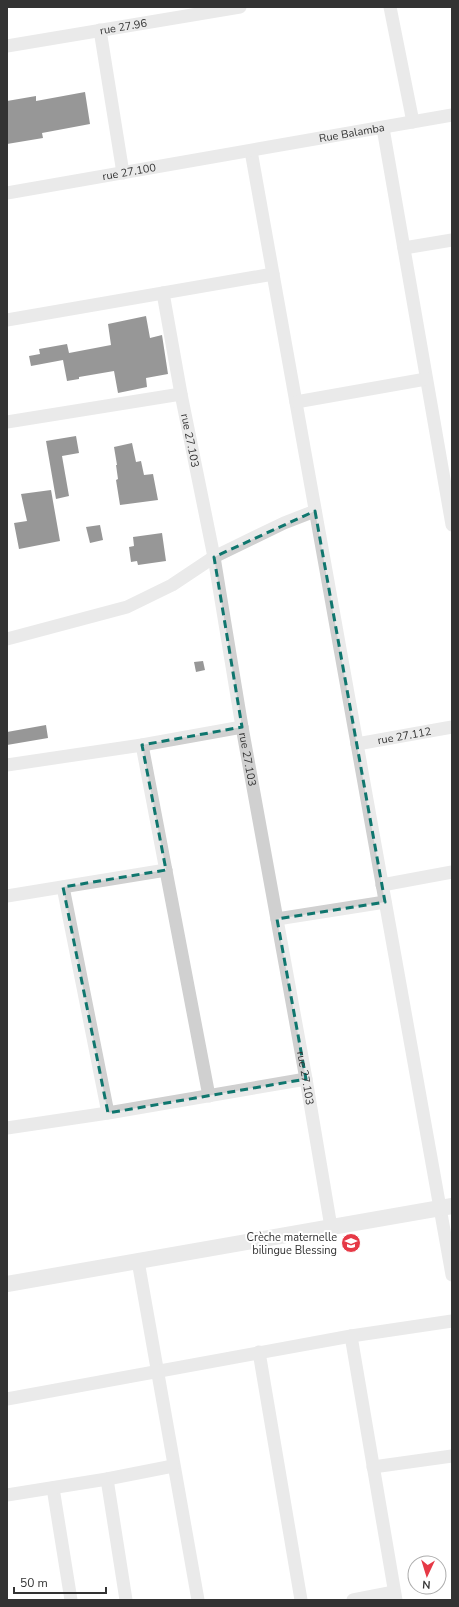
<svg xmlns="http://www.w3.org/2000/svg" width="459" height="1607" font-family="'Nunito Sans',sans-serif">
	<style>
		.building { fill: #1a1a1a }
		.lines { fill: none; stroke-linecap: round; stroke-linejoin: round }
		.minor { stroke: #d0d0d0; stroke-width: 13 }
		.tertiary { stroke: #d0d0d0; stroke-width: 16 }
		.marked { fill: none; stroke: #0f766e; stroke-width: 3; stroke-dasharray: 8 5; stroke-linejoin: round }
		.labels { text-anchor: middle; dominant-baseline: central; stroke-width: 4; stroke-linejoin: round; paint-order: stroke }
		.street-label { font-size: 11px; fill: #333; stroke: #fff }
		.poi-label { font-size: 11px; fill: #333; stroke: #fff; text-anchor: end }
	</style>
	<rect width="100%" height="100%" fill="#fff"/>
	<!-- building -->
	<g class="building">
		<path d="M85,92l5,32 -48,9 1,5 -36,6v-43l29,-5v5z"/>
		<path d="M146,316l4,22 12,-3 6,39 -22,4 1,9 -29,6 -4,-22 -35,6v2l-12,2 -4,-21 -32,6 -2,-10 11,-2 -1,-5 28,-5 2,9 42,-8 -3,-21z"/>
		<path d="M76,436l3,17 -17,3 7,40 -13,3 -10,-58z"/>
		<path d="M132,443l4,19 5,-1 3,14 9,-1 5,26 -38,5 -4,-25 2,-1 -2,-14h1l-3,-18z"/>
		<path d="M51,490l9,51 -41,8 -5,-26 13,-2 -6,-27z"/>
		<path d="M100,525l3,15 -13,3 -4,-16z"/>
		<path d="M162,533l4,28 -28,4 -1,-4 -6,1 -2,-15 5,-1 -1,-9z"/>
		<path d="M203,661l2,9 -9,2 -2,-10z"/>
		<path d="M46,725l2,13 -41,7v-13z"/>
	</g>
	<g class="lines">
		<!-- minor -->
		<g class="minor">
			<path d="M390,7l23,115"/>
			<path d="M100,30l23,143"/>
			<path id="s1" d="M7,46l233,-39"/>
			<path d="M383,128l69,397"/>
			<path d="M251,151l201,1124"/>
			<path id="s2" d="M7,193l445,-78"/>
			<path d="M404,248l48,-8"/>
			<path id="s3" d="M163,293l18,101 33,163 28,170 64,352 25,148"/>
			<path d="M7,320l266,-46"/>
			<path d="M296,402l130,-23"/>
			<path d="M7,422l174,-28"/>
			<path d="M7,639l120,-32 45,-22 42,-28 70,-34 31,-12"/>
			<path id="s4" d="M357,744l95,-17"/>
			<path d="M142,745l67,351"/>
			<path d="M7,765l135,-20 100,-18"/>
			<path d="M382,885l70,-13"/>
			<path d="M63,887l45,226"/>
			<path d="M7,896l159,-26"/>
			<path d="M277,919l108,-17"/>
			<path d="M7,1128l101,-15 198,-34"/>
			<path d="M138,1261l60,339"/>
			<path d="M351,1336l45,264"/>
			<path d="M259,1352l42,248"/>
			<path d="M7,1399l344,-63 101,-15"/>
			<path d="M373,1467l79,-11"/>
			<path d="M107,1479l19,121"/>
			<path d="M53,1488l18,112"/>
			<path d="M7,1495l100,-16 66,-13"/>
			<path d="M353,1600l41,-8"/>
		</g>
		<!-- tertiary -->
		<path class="tertiary" d="M7,1284l445,-78"/>
	</g>
	<!-- marked area -->
	<path d="M0 0H459V1607H0ZM315,511l70,391 -108,17 29,160 -198,34 -45,-226 103,-17 -24,-125 100,-18 -28,-170z" fill="#fff" fill-opacity=".55" fill-rule="evenodd"/>
	<path class="marked" d="M315,511l70,391 -108,17 29,160 -198,34 -45,-226 103,-17 -24,-125 100,-18 -28,-170z"/>
	<!-- icons -->
	<defs>
		<g id="school-disc" transform="scale(1)"><circle r="9.5" fill="#e63946" stroke="#fff"/><path d="M0-5L7-2L0 1L-7-2ZM-4 1L0 2.5L4 1V4Q0 6-4 4Z" fill="#fff"/></g>
	</defs>
	<g fill-rule="evenodd">
		<use href="#school-disc" x="351" y="1243"/>
	</g>
	<g class="labels">
		<!-- street labels -->
		<g class="street-label">
			<text stroke="none"><textPath href="#s1" startOffset="118">rue 27.96</textPath></text>
			<text stroke="none"><textPath href="#s2" startOffset="350">Rue Balamba</textPath></text>
			<text stroke="none"><textPath href="#s2" startOffset="124">rue 27.100</textPath></text>
			<text stroke="none"><textPath href="#s3" startOffset="150">rue 27.103</textPath></text>
			<text stroke="none"><textPath href="#s4" startOffset="48">rue 27.112</textPath></text>
			<text stroke="none"><textPath href="#s3" startOffset="474">rue 27.103</textPath></text>
			<text stroke="none"><textPath href="#s3" startOffset="798">rue 27.103</textPath></text>
		</g>
		<!-- poi labels -->
		<g class="poi-label">
			<text x="337" y="1237">Crèche maternelle<tspan x="337" dy="13">bilingue Blessing</tspan></text>
		</g>
	</g>
	<!-- border -->
	<rect width="459" height="1607" fill="none" stroke="#333333" stroke-width="16"/>
	<!-- north arrow -->
	<g transform="translate(427 1575) rotate(184)"><circle r="19" fill="#ffffff" stroke="#adadad"/>
	<path d="M0-3L7 15L0 10L-7 15Z" fill="#e63946"/>
	<text y="-6" font-size="11" font-weight="bold" text-anchor="middle" fill="#333333">N</text>
	</g>
	<!-- scale -->
	<path d="M14 1587v6h92v-6" fill="none" stroke="#333333" stroke-width="2"/>
	<text x="20" y="1587" font-size="12" fill="#333333" stroke="#ffffff" stroke-width="3" paint-order="stroke">50 m</text>
</svg>
